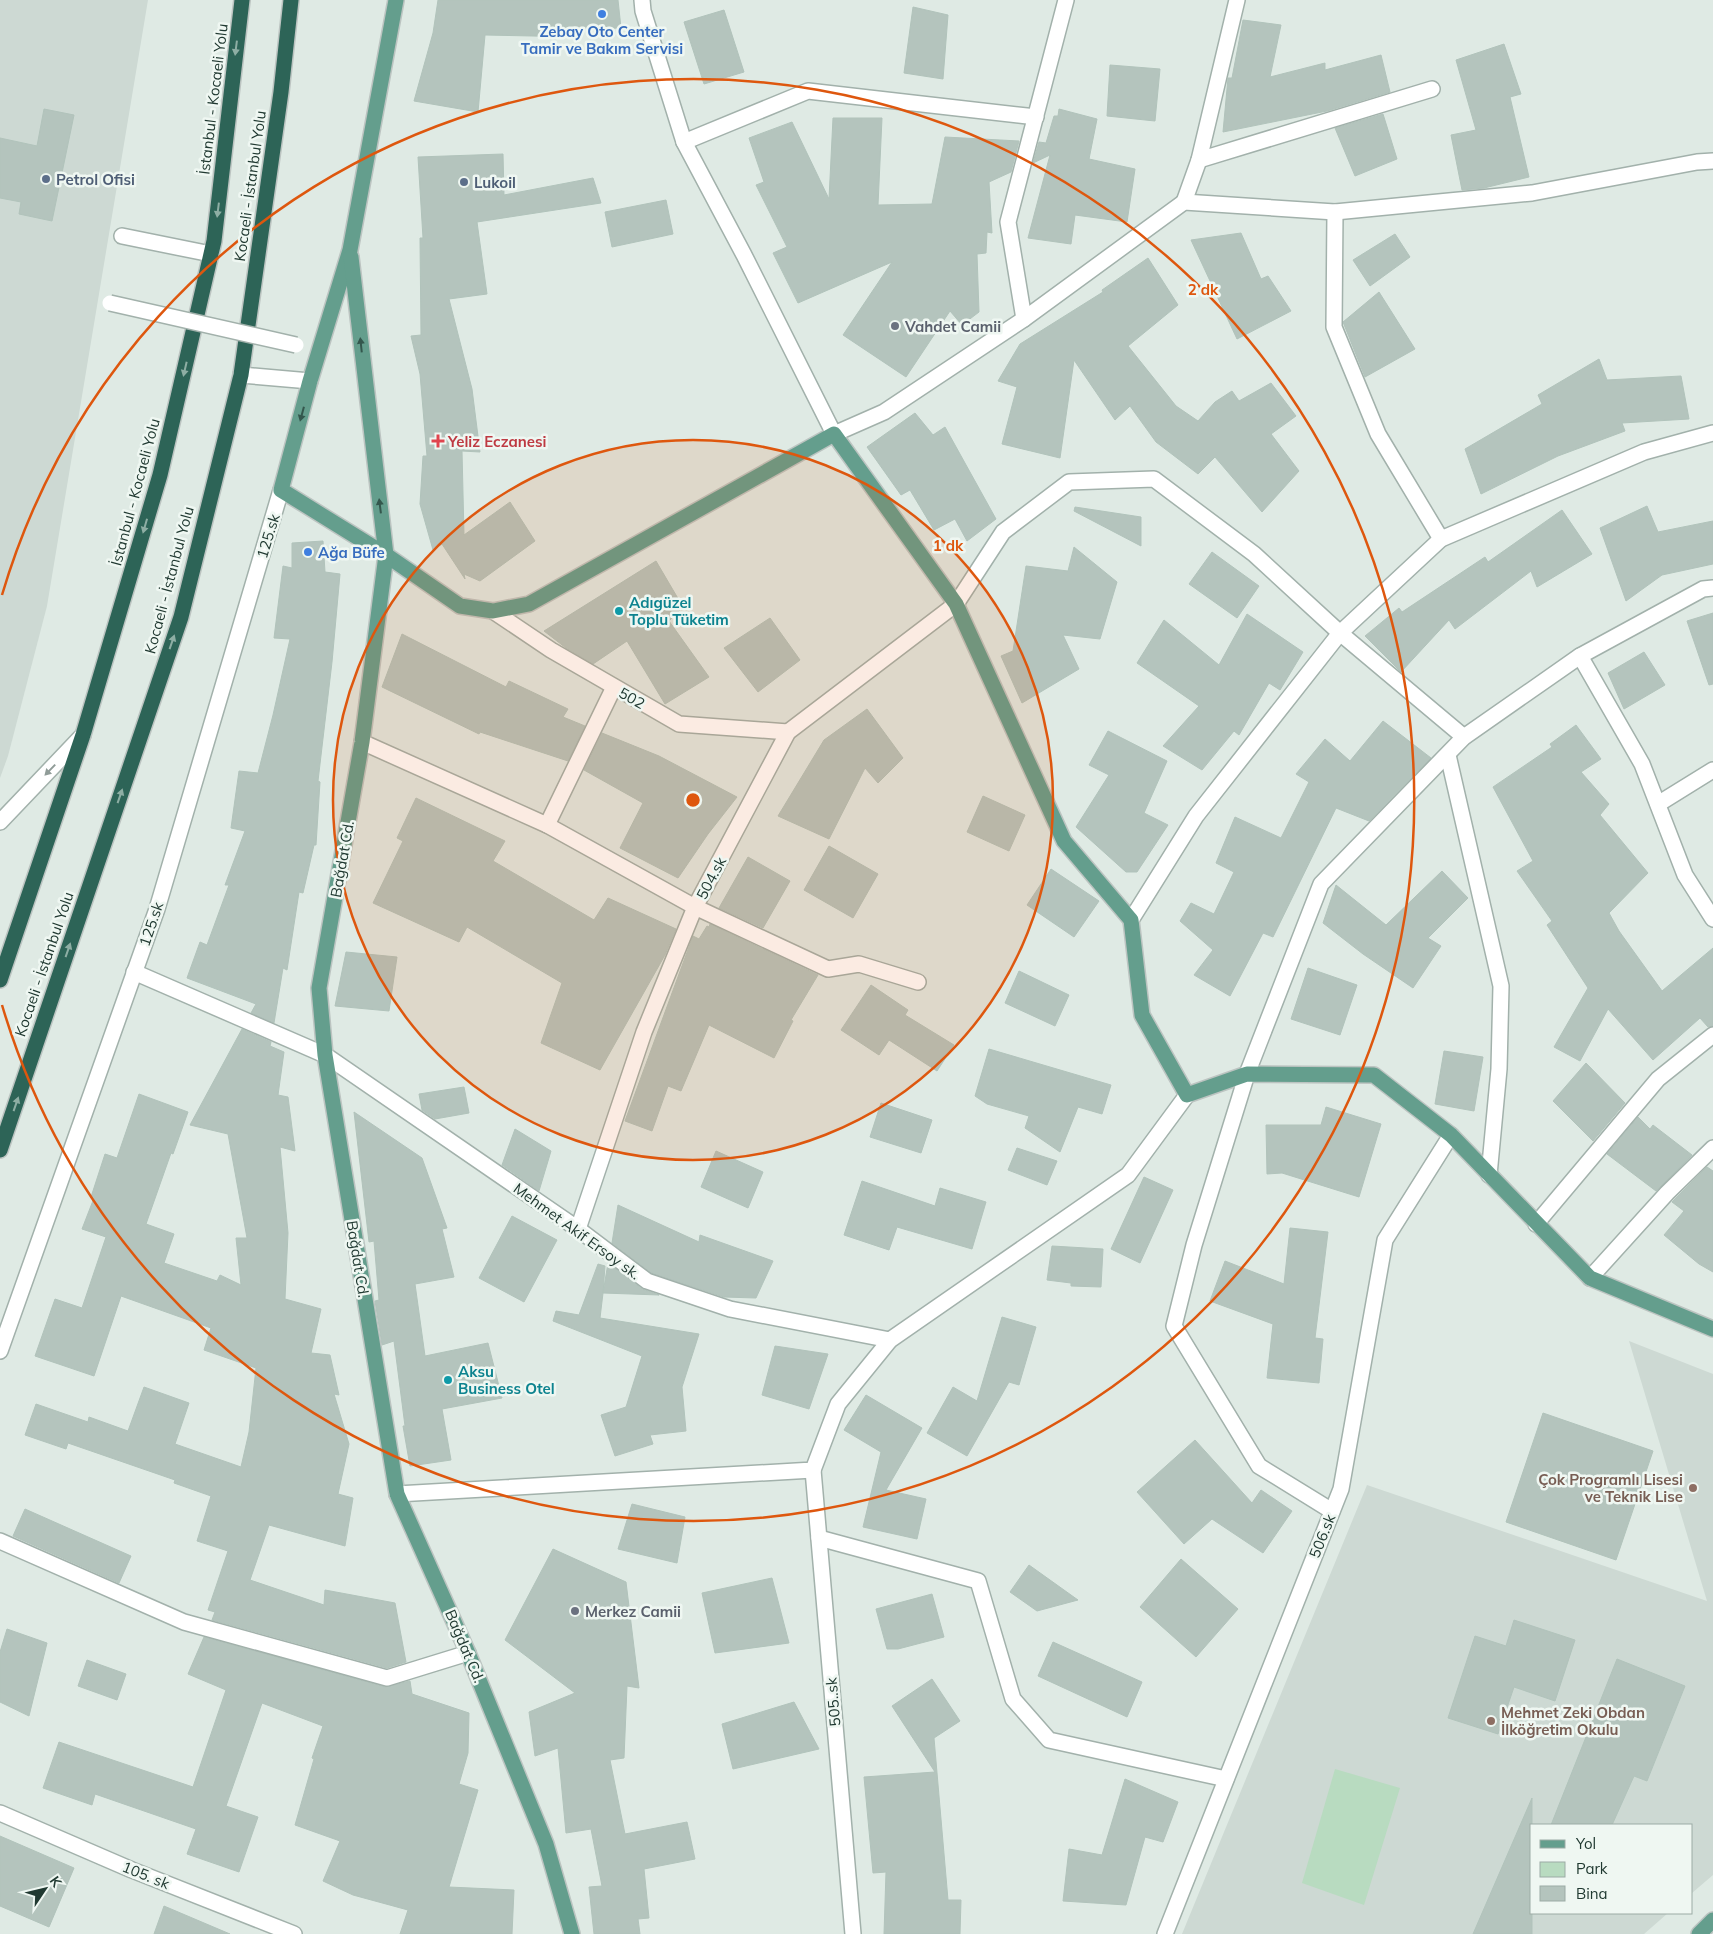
<svg xmlns="http://www.w3.org/2000/svg" width="1713" height="1934" font-family="Mulish,sans-serif">
	<style>
		.built { fill: #cdd9d3 }
		.green { fill: #b8dbc0 }
		.building { fill: #b4c4bd; stroke: #b1c3bb }
		.lines { fill: none; stroke-linecap: round; stroke-linejoin: round }
		.minor-casing { stroke: #a2b1ab; stroke-width: 18 }
		.major-casing { stroke: #bcc4c1; stroke-width: 18 }
		.highway-casing { stroke: #bcc4c1; stroke-width: 18 }
		.minor { stroke: #fff; stroke-width: 15 }
		.major { stroke: #649e8d; stroke-width: 15 }
		.highway { stroke: #2d6457; stroke-width: 15 }
		.minor-bridge-casing { stroke: #a2b1ab; stroke-width: 18; stroke-linecap: butt }
		.minor-bridge { stroke: #fff; stroke-width: 15 }
		.oneway { fill: #8eaea4 }
		.oneway2 { fill: #34574d }
		.oneway3 { fill: #909c98 }
		.ring { fill: none; stroke: #de570e; stroke-width: 2.5 }
		.shop-dot { fill: #3f7fe0; stroke: #eff7f2; stroke-width: 2 }
		.service-dot { fill: #5c6f8a; stroke: #eff7f2; stroke-width: 2 }
		.worship-dot { fill: #6b7280; stroke: #eff7f2; stroke-width: 2 }
		.health-dot { fill: #e0444e; stroke: #eff7f2; stroke-width: 2 }
		.culture-dot { fill: #0f9aa8; stroke: #eff7f2; stroke-width: 2 }
		.education-dot { fill: #8d6e63; stroke: #eff7f2; stroke-width: 2 }
		.labels { text-anchor: middle; dominant-baseline: central; stroke-width: 5; stroke-linejoin: round; paint-order: stroke }
		.shop-label { font-size: 15px; font-weight: bold; fill: #366cbe; stroke: #eff7f2 }
		.street-label { font-size: 15px; fill: #203931; stroke: #eff7f2 }
		.service-label { font-size: 15px; font-weight: bold; fill: #4e5e75; stroke: #eff7f2; text-anchor: start }
		.worship-label { font-size: 15px; font-weight: bold; fill: #5b616d; stroke: #eff7f2; text-anchor: start }
		.health-label { font-size: 15px; font-weight: bold; fill: #be3a42; stroke: #eff7f2; text-anchor: start }
		.culture-label { font-size: 15px; font-weight: bold; fill: #0d838f; stroke: #eff7f2; text-anchor: start }
		.education-label { font-size: 15px; font-weight: bold; fill: #785e54; stroke: #eff7f2; text-anchor: end }
		.centre { fill: #de570e; stroke: #eff7f2; stroke-width: 2.5 }
		.ring-label { font-size: 15px; text-anchor: middle; font-weight: bold; fill: #de570e; stroke: #eff7f2; stroke-width: 5; stroke-linejoin: round; paint-order: stroke }
	</style>
	<rect width="100%" height="100%" fill="#dfeae4"/>
	<!-- built -->
	<g class="built">
		<path d="M0,0h148l-101,606 -39,150 -8,22z"/>
		<path d="M1629,1341l84,33v501l-21,18v-68h-160v88h136l-24,21h-462l185,-449 340,116z"/>
	</g>
	<!-- green -->
	<path class="green" d="M1335,1769l65,19 -36,117 -62,-22z"/>
	<!-- building -->
	<g class="building">
		<path d="M438,0h180l3,28 -41,1v8l-95,-2 -7,77 -64,-11 19,-68z"/>
		<path d="M913,7l35,8 -5,64 -39,-6z"/>
		<path d="M724,10l20,62 -40,12 -20,-62z"/>
		<path d="M1243,20l38,5 -11,52 55,-14v7l56,-15 9,37 -63,19 -104,21 5,-54h4z"/>
		<path d="M1504,44l17,50 -11,3 19,80 -45,11 -22,2 -11,-55 25,-5 -20,-70z"/>
		<path d="M1110,65l50,4 -5,52 -48,-5z"/>
		<path d="M44,109l30,6 -22,106 -33,-7 2,-12 -21,-4v-60l37,8z"/>
		<path d="M1059,109l38,10 -8,40 46,10 -8,53 -52,-7 -4,29 -43,-6 22,-83 -17,8 6,-21 7,1 8,-27h4z"/>
		<path d="M1383,114l14,45 -42,17 -20,-48z"/>
		<path d="M833,118h49l-4,87 54,-1 13,-67 74,4 -8,31 -22,10 3,51 -5,-1 -1,21 -9,1 2,58 -17,13 -12,-14 -44,66 -63,-42 49,-73 -94,41 -25,-50 14,-6 -31,-62 8,-3 -15,-44 43,-16 37,77z"/>
		<path d="M503,154l1,41 89,-17 8,25 -124,19 10,72 -38,5 23,90 8,63 -18,-1 2,84 46,-33 25,39 -55,40 -16,-7 1,5 -23,-35 -9,6 -13,-46 3,-48h4l-7,-82 -9,-38 10,-1 -1,-97h3l-5,-81z"/>
		<path d="M666,200l7,34 -61,13 -7,-35z"/>
		<path d="M1241,233l20,46 7,-3 23,35 -54,28 -46,-99z"/>
		<path d="M1395,234l15,23 -40,29 -17,-26z"/>
		<path d="M1148,258l30,47 -50,41 48,60 22,15 17,-19 17,-11 7,10 32,-18 25,33 -25,18 28,37 -37,41 -47,-55 -17,17 -42,-32 -26,-36 -15,14 -41,-60 -14,98 -58,-14 15,-57 -19,-6 22,-37 83,-52 -1,-2z"/>
		<path d="M1379,292l36,57 -50,28 -22,-55z"/>
		<path d="M1599,359l8,21 74,-4 8,43 -67,4 3,8 -67,25 -77,38 -16,-45 77,-45 -4,-9z"/>
		<path d="M915,413l18,22 12,-8 51,92 -29,22 -12,-22 -21,11 -24,-40 -9,5 -34,-48z"/>
		<path d="M1647,506l11,26 55,-11v43l-51,11 -36,26 -26,-73z"/>
		<path d="M1075,507l66,10v29l-67,-35z"/>
		<path d="M1562,510l30,44 -55,33 -6,-16 -76,58 -6,-9 -48,52 -36,-36 34,-28 3,4 83,-55 3,5z"/>
		<path d="M323,541l2,31 15,2 -8,88 -14,119 2,1 -4,63h-2l-11,48 -4,-1 -12,78 -4,-2 -9,55 -23,-10 5,-9 -69,-26 13,-36 7,3 22,-60h-4l20,-54 -14,-3 8,-57 19,2 15,-58 17,-76 -16,-1 9,-72 9,2v-25z"/>
		<path d="M1074,547l43,35 -17,57 -37,-4 16,34 -57,34 -21,-47 12,-5 13,-85 42,5z"/>
		<path d="M1212,552l47,34 -22,32 -48,-34z"/>
		<path d="M656,561l27,46 -14,14 40,56 -44,27 -38,-63 -34,23 -27,-16 -22,-17z"/>
		<path d="M1713,613v71l-4,1 -22,-64z"/>
		<path d="M1247,614l56,38 -23,38 -11,-7 -30,52 -5,-4 -32,39 -39,-24 36,-40 -62,-43 27,-43 55,45z"/>
		<path d="M770,618l30,42 -42,32 -34,-44z"/>
		<path d="M402,634l104,53 3,-6 59,28 -5,8 22,9 -17,35 -88,-29 -1,2 -97,-47z"/>
		<path d="M1644,652l21,33 -41,24 -16,-36z"/>
		<path d="M867,709l36,49 -25,25 -13,-15 -36,71 -51,-23 46,-76z"/>
		<path d="M1383,721l48,37 -62,63 -33,-13 -63,129 -10,-4 -33,63 -36,-21 19,-25 -33,-29 11,-18 23,11 20,-42 -18,-9 19,-46 46,21 28,-56 -13,-8 29,-35 25,22z"/>
		<path d="M1576,725l25,34 -20,13 28,32 -9,11 48,58 -39,40 10,18 43,60 51,-43v78l-5,1 -8,-9 -47,42 -45,-51 -28,52 -26,-14 34,-59 -41,-63 5,-4 -35,-50 16,-10 -40,-74 59,-40 -2,-3z"/>
		<path d="M1108,731l59,30 -23,52 24,12 -31,47h-11l-50,-45 33,-52 -20,-10z"/>
		<path d="M602,733l57,23 78,41 -29,37 -30,44 -58,-30 23,-45 -59,-33z"/>
		<path d="M983,796l42,19 -16,36 -42,-19z"/>
		<path d="M416,798l89,43 -12,20 101,59 14,-22 68,31 -11,26 -65,115 -59,-27 21,-60 -95,-56 -8,15 -86,-39 30,-62 -6,-3z"/>
		<path d="M829,846l49,28 -25,44 -49,-28z"/>
		<path d="M748,857l42,24 -27,47 -44,-20z"/>
		<path d="M1051,869l48,32 -25,36 -47,-32z"/>
		<path d="M1442,871l26,27 -40,40 13,8 -28,42 -50,-34 -40,-31 13,-38 50,40z"/>
		<path d="M710,924l108,51 -27,45 2,1 -19,37 -65,-33 -28,66 -13,-5 -16,45 -27,-10 68,-185 6,3 8,-13 2,1z"/>
		<path d="M346,952l51,5 -8,54 -54,-5z"/>
		<path d="M1308,968l49,17 -17,50 -49,-16z"/>
		<path d="M1019,971l50,24 -14,31 -50,-23z"/>
		<path d="M871,985l37,25 -3,5 49,30 -17,26 -48,-31 -10,15 -38,-25z"/>
		<path d="M242,1029l29,13 -1,4 14,6 -6,43 10,2 7,54 -15,-4 8,86 -3,66 36,10 -10,44 19,2 9,40 -5,-1 15,50 -11,50 15,4 -8,48 -76,-21 -19,55 74,25 1,-15 70,13 11,59 -19,6 -175,-48 3,-8 -7,-2 20,-59 -31,-10 14,-45 -37,-13 1,-3 -107,-37 -2,6 -41,-14 11,-31 52,18 1,-5 39,14 16,-44 45,16 -14,41 66,23 8,-35 7,-64 -52,-18 7,-22 -90,-32 -27,80 -59,-20 20,-57 27,9 24,-71 -24,-8 12,-31 -3,-1 14,-43 12,4 22,-64 49,18 -15,42 -2,-1 -25,71 28,10 -10,29 53,18 3,-6 21,10 -5,-47h11l-19,-104 -38,-9z"/>
		<path d="M989,1049l122,36 -9,29 -24,-7 -18,45 -35,-24 4,-12 -42,-12 -12,-8z"/>
		<path d="M1444,1051l39,6 -9,54 -39,-7z"/>
		<path d="M1586,1063l39,40 -32,38 -40,-40z"/>
		<path d="M464,1087l5,26 -34,6 -13,-9 -3,-16z"/>
		<path d="M881,1103l51,17 -11,33 -51,-16z"/>
		<path d="M1326,1107l55,17 -22,73 -77,-24 -15,1 -1,-49h55z"/>
		<path d="M354,1112l68,46 25,70 -5,1 12,48 -39,7 10,72 63,-13 14,55 -60,11 9,51 -41,6 -7,-40h2l-11,-85 -12,4 -7,-44 4,-1 -5,-59 -5,1z"/>
		<path d="M1638,1117l12,12 3,-4 39,30 -36,36 -49,-37z"/>
		<path d="M515,1129l36,22 -12,40 -37,-26z"/>
		<path d="M1017,1148l40,13 -10,24 -39,-15z"/>
		<path d="M716,1151l47,21 -15,36 -47,-21z"/>
		<path d="M1707,1167l6,4v101l-14,-8 -35,-29 20,-24 -12,-9z"/>
		<path d="M1144,1177l29,13 -33,73 -29,-14z"/>
		<path d="M862,1181l73,25 5,-18 46,14 -14,47 -75,-22 -8,23 -45,-15z"/>
		<path d="M618,1205l81,37 1,-7 73,26 -17,37 -32,-1 -73,-24 -39,-30z"/>
		<path d="M512,1216l45,24 -33,62 -45,-24z"/>
		<path d="M1290,1228l38,4 -13,106 8,1 -4,44 -52,-5 6,-54 -63,-23 15,-40 59,23z"/>
		<path d="M1052,1246l51,3 -2,38 -30,-1v-3l-24,-3z"/>
		<path d="M608,1263l34,26 17,6 -56,-2 -3,25 99,16 -17,53 4,44 -36,4 3,9 -38,12 -14,-41 25,-8 16,-51 -89,-35 3,-10 23,4 19,-51 7,2 -2,27z"/>
		<path d="M1002,1317l34,10 -17,58 -10,-3 -42,74 -40,-23 26,-46 24,14z"/>
		<path d="M775,1346l53,8 -19,55 -47,-14z"/>
		<path d="M866,1395l56,33 -36,62 40,9 -9,40 -54,-12 18,-75 -37,-22z"/>
		<path d="M1543,1413l110,38 -37,109 -110,-38z"/>
		<path d="M1195,1440l57,63 9,-13 31,21 -29,42 -51,-34 -28,25 -47,-52z"/>
		<path d="M632,1504l53,13 -8,46 -59,-14z"/>
		<path d="M25,1509l106,47 -12,27 -106,-47z"/>
		<path d="M553,1549l73,33 13,106 -12,-2 -3,72 -14,2 15,74 62,-12 8,37 -51,10 5,49 -11,1 2,15h-46l-5,-47 13,-1 -11,-57 -25,4 -8,-85 -23,8 -6,-44 46,-19 -70,-53z"/>
		<path d="M1181,1559l57,50 -42,48 -56,-50z"/>
		<path d="M1029,1565l49,35 -41,11 -27,-19z"/>
		<path d="M772,1578l17,65 -74,10 -13,-60z"/>
		<path d="M932,1594l12,43 -46,12h-11l-11,-40z"/>
		<path d="M1514,1620l61,20 -20,61 -41,-14 -16,47 -50,-16 27,-82 31,10z"/>
		<path d="M7,1629l40,14 -18,73 -29,-14v-50z"/>
		<path d="M204,1637l181,50 25,-6 2,13 57,19 -1,40 -9,31 19,6 -29,97 65,3 -2,44h-112l8,-24 -55,-15 -30,-14 17,-40 -45,-16 19,-66 -2,-1 11,-32 -61,-23 -36,103 32,11 -19,55 -52,-18 9,-25 -101,-35 -3,11 -49,-17 16,-46 134,45 33,-97 -38,-16z"/>
		<path d="M1053,1642l89,40 -15,35 -89,-41z"/>
		<path d="M1617,1659l68,27 -38,95 -13,-5 -22,49h-61z"/>
		<path d="M87,1660l39,14 -9,26 -39,-14z"/>
		<path d="M932,1679l28,42 -26,17 14,162h13l-1,34h-76l2,-62 -13,1 -9,-96 71,-5 -43,-66z"/>
		<path d="M794,1702l25,47 -86,20 -11,-45z"/>
		<path d="M1125,1779l53,23 -15,40 -18,-5 -19,68 -63,-4 6,-52 33,6z"/>
		<path d="M1532,1798v136h-59z"/>
		<path d="M0,1836l74,32 -25,59 -49,-21z"/>
		<path d="M164,1906l66,28h-76z"/>
	</g>
	<g class="lines">
		<!-- minor casing -->
		<g class="minor-casing">
			<g id="minor">
				<path d="M642,0l1,11 41,131 60,113 90,179 50,-22 140,-93 160,-117 151,10 197,-19 165,-31 16,-1"/>
				<path d="M684,142l124,-51 228,26"/>
				<path d="M1199,160l233,-71"/>
				<path d="M1184,202l15,-42 38,-160"/>
				<path d="M1335,212l-1,115 44,107 63,105"/>
				<path d="M122,236l89,18"/>
				<path d="M1024,319l-16,-97 58,-222"/>
				<path d="M241,375l69,6"/>
				<path d="M493,611l58,39 128,74 109,8"/>
				<path d="M1580,656l62,108 43,111 28,44"/>
				<path d="M362,742l185,83 148,82 133,62 31,-5 59,18"/>
				<path d="M1448,755l53,231 -2,83 -10,106"/>
				<path d="M1658,804l55,-34"/>
				<path d="M0,822l83,-87"/>
				<path d="M547,825l67,-138"/>
				<path d="M1131,920l65,-104 144,-183 101,-94 203,-87 69,-19"/>
				<path d="M134,972l191,83 253,174 69,52 83,28 160,31"/>
				<path d="M1536,1224l122,-145 55,-44"/>
				<path d="M578,1229l66,-197 51,-125 93,-175 168,-128 47,-72 66,-50 85,-3 100,75 86,79 124,104"/>
				<path d="M1590,1278l77,-85 46,-45"/>
				<path d="M0,1351l157,-442 124,-419"/>
				<path d="M813,1470l40,464"/>
				<path d="M397,1494l416,-24 25,-66 52,-64 238,-165 59,-80"/>
				<path d="M1332,1511l-73,-45 -85,-140 20,-81 53,-171 74,-190 143,-147 116,-81 123,-67 10,-1"/>
				<path d="M819,1538l159,43 35,118 36,41 177,39"/>
				<path d="M0,1541l184,81 203,56 81,-25"/>
				<path d="M0,1813l132,57 162,64"/>
				<path d="M1165,1934l176,-445 44,-249 66,-105"/>
			</g>
		</g>
		<!-- major casing -->
		<g class="major-casing">
			<g id="major">
				<path d="M396,0l-46,250 -40,131 -29,109 105,65 74,51 33,5 36,-7 305,-170 122,170 108,237 67,79 11,95 45,80 60,-21 127,1 77,60 139,143 123,51"/>
				<path d="M351,257l35,298 -24,187 -43,246 6,67 72,439 71,159 78,191 26,90"/>
				<path d="M1699,1934l14,-14"/>
			</g>
		</g>
		<!-- highway casing -->
		<g class="highway-casing">
			<g id="highway">
				<path d="M0,980l83,-245 77,-260 54,-234 28,-241"/>
				<path d="M0,1150l181,-533 60,-242 40,-283 10,-92"/>
			</g>
		</g>
		<!-- minor -->
		<use href="#minor" class="minor"/>
		<!-- major -->
		<use href="#major" class="major"/>
		<!-- highway -->
		<use href="#highway" class="highway"/>
		<!-- minor-bridge casing -->
		<g class="minor-bridge-casing">
			<path id="minor-bridge" d="M110,303l186,42"/>
		</g>
		<!-- minor-bridge -->
		<use href="#minor-bridge" class="minor-bridge"/>
	</g>
	<!-- one-way arrows -->
	<defs><path id="oneway-solid" d="M-6-.8H1V-3.2L6.5 0L1 3.2V.8H-6Z" transform="scale(1.25)"/></defs>
	<g class="oneway">
		<use href="#oneway-solid" transform="translate(236 48) rotate(97)"/>
		<use href="#oneway-solid" transform="translate(218 210) rotate(97)"/>
		<use href="#oneway-solid" transform="translate(185 369) rotate(103)"/>
		<use href="#oneway-solid" transform="translate(145 526) rotate(106)"/>
		<use href="#oneway-solid" transform="translate(172 642) rotate(-71)"/>
		<use href="#oneway-solid" transform="translate(120 796) rotate(-71)"/>
		<use href="#oneway-solid" transform="translate(68 950) rotate(-71)"/>
		<use href="#oneway-solid" transform="translate(16 1104) rotate(-71)"/>
	</g>
	<g class="oneway2">
		<use href="#oneway-solid" transform="translate(361 345) rotate(-96)"/>
		<use href="#oneway-solid" transform="translate(302 414) rotate(105)"/>
		<use href="#oneway-solid" transform="translate(380 506) rotate(-97)"/>
	</g>
	<use class="oneway3" href="#oneway-solid" transform="translate(50 770) rotate(134)"/>
	<!-- distance rings -->
	<circle cx="693" cy="800" r="360" fill="#de570e" fill-opacity=".12"/>
	<g class="ring">
		<circle cx="693" cy="800" r="360"/>
		<path d="M2 595A721 721 0 1 1 2 1005"/>
	</g>
	<!-- markers -->
	<g class="shop-dot">
		<circle cx="602" cy="14" r="5"/>
		<circle cx="308" cy="552" r="5"/>
	</g>
	<g class="service-dot">
		<circle cx="46" cy="179" r="5"/>
		<circle cx="464" cy="182" r="5"/>
	</g>
	<g class="worship-dot">
		<circle cx="895" cy="326" r="5"/>
		<circle cx="575" cy="1611" r="5"/>
	</g>
	<path class="health-dot" d="M435.5 433.5h5v5h5v5h-5v5h-5v-5h-5v-5h5z"/>
	<g class="culture-dot">
		<circle cx="619" cy="611" r="5"/>
		<circle cx="448" cy="1380" r="5"/>
	</g>
	<g class="education-dot">
		<circle cx="1693" cy="1488" r="5"/>
		<circle cx="1491" cy="1721" r="5"/>
	</g>
	<g class="labels">
		<!-- shop labels -->
		<g class="shop-label">
			<text x="602" y="31">Zebay Oto Center<tspan x="602" dy="17">Tamir ve Bakım Servisi</tspan></text>
			<text x="318" y="552" text-anchor="start">Ağa Büfe</text>
		</g>
		<!-- street labels -->
		<g class="street-label">
			<text transform="translate(213 99) rotate(-83)">İstanbul - Kocaeli Yolu</text>
			<text transform="translate(250 186) rotate(-82)">Kocaeli - İstanbul Yolu</text>
			<text transform="translate(135 492) rotate(-75)">İstanbul - Kocaeli Yolu</text>
			<text transform="translate(268 536) rotate(-73)">125.sk</text>
			<text transform="translate(169 580) rotate(-75)">Kocaeli - İstanbul Yolu</text>
			<text transform="translate(632 698) rotate(30)">502</text>
			<text transform="translate(342 859) rotate(-80)">Bağdat Cd.</text>
			<text transform="translate(711 878) rotate(-62)">504.sk</text>
			<text transform="translate(151 924) rotate(-71)">125.sk</text>
			<text transform="translate(44 964) rotate(-71)">Kocaeli - İstanbul Yolu</text>
			<text transform="translate(577 1231) rotate(36)">Mehmet Akif Ersoy sk.</text>
			<text transform="translate(358 1259) rotate(81)">Bağdat Cd.</text>
			<text transform="translate(1322 1536) rotate(-68)">506.sk</text>
			<text transform="translate(465 1646) rotate(67)">Bağdat Cd.</text>
			<text transform="translate(833 1702) rotate(-95)">505..sk</text>
			<text transform="translate(146 1875) rotate(22)">105. sk</text>
		</g>
		<!-- service labels -->
		<g class="service-label">
			<text x="56" y="179">Petrol Ofisi</text>
			<text x="474" y="182">Lukoil</text>
		</g>
		<!-- worship labels -->
		<g class="worship-label">
			<text x="905" y="326">Vahdet Camii</text>
			<text x="585" y="1611">Merkez Camii</text>
		</g>
		<!-- health labels -->
		<g class="health-label">
			<text x="448" y="441">Yeliz Eczanesi</text>
		</g>
		<!-- culture labels -->
		<g class="culture-label">
			<text x="629" y="602">Adıgüzel<tspan x="629" dy="17">Toplu Tüketim</tspan></text>
			<text x="458" y="1371">Aksu<tspan x="458" dy="17">Business Otel</tspan></text>
		</g>
		<!-- education labels -->
		<g class="education-label">
			<text x="1683" y="1479">Çok Programlı Lisesi<tspan x="1683" dy="17">ve Teknik Lise</tspan></text>
			<text x="1501" y="1712" text-anchor="start">Mehmet Zeki Obdan<tspan x="1501" dy="17">İlköğretim Okulu</tspan></text>
		</g>
	</g>
	<circle cx="693" cy="800" r="8" class="centre"/>
	<g class="ring-label">
		<text x="1203" y="295">2 dk</text>
		<text x="948" y="551">1 dk</text>
	</g>
	<!-- legend -->
	<rect x="1530" y="1824" width="162" height="90" fill="#eff7f2" stroke="#9caba5"/>
	<rect x="1540" y="1840" width="25" height="8" fill="#649e8d" stroke="#9caba5"/>
	<text x="1576" y="1849" font-size="15" fill="#203931">Yol</text>
	<rect x="1540" y="1862" width="25" height="15" fill="#b8dbc0" stroke="#9caba5"/>
	<text x="1576" y="1874" font-size="15" fill="#203931">Park</text>
	<rect x="1540" y="1886" width="25" height="15" fill="#b4c4bd" stroke="#9caba5"/>
	<text x="1576" y="1899" font-size="15" fill="#203931">Bina</text>
	<!-- north arrow -->
	<g transform="translate(45 1889) rotate(55)" stroke="#eff7f2" stroke-width="4" paint-order="stroke">
	<path d="M0-4L9 19L0 12L-9 19Z" fill="#203931"/>
	<text y="-8" font-size="14" font-weight="bold" text-anchor="middle" fill="#203931">K</text>
	</g>
</svg>
